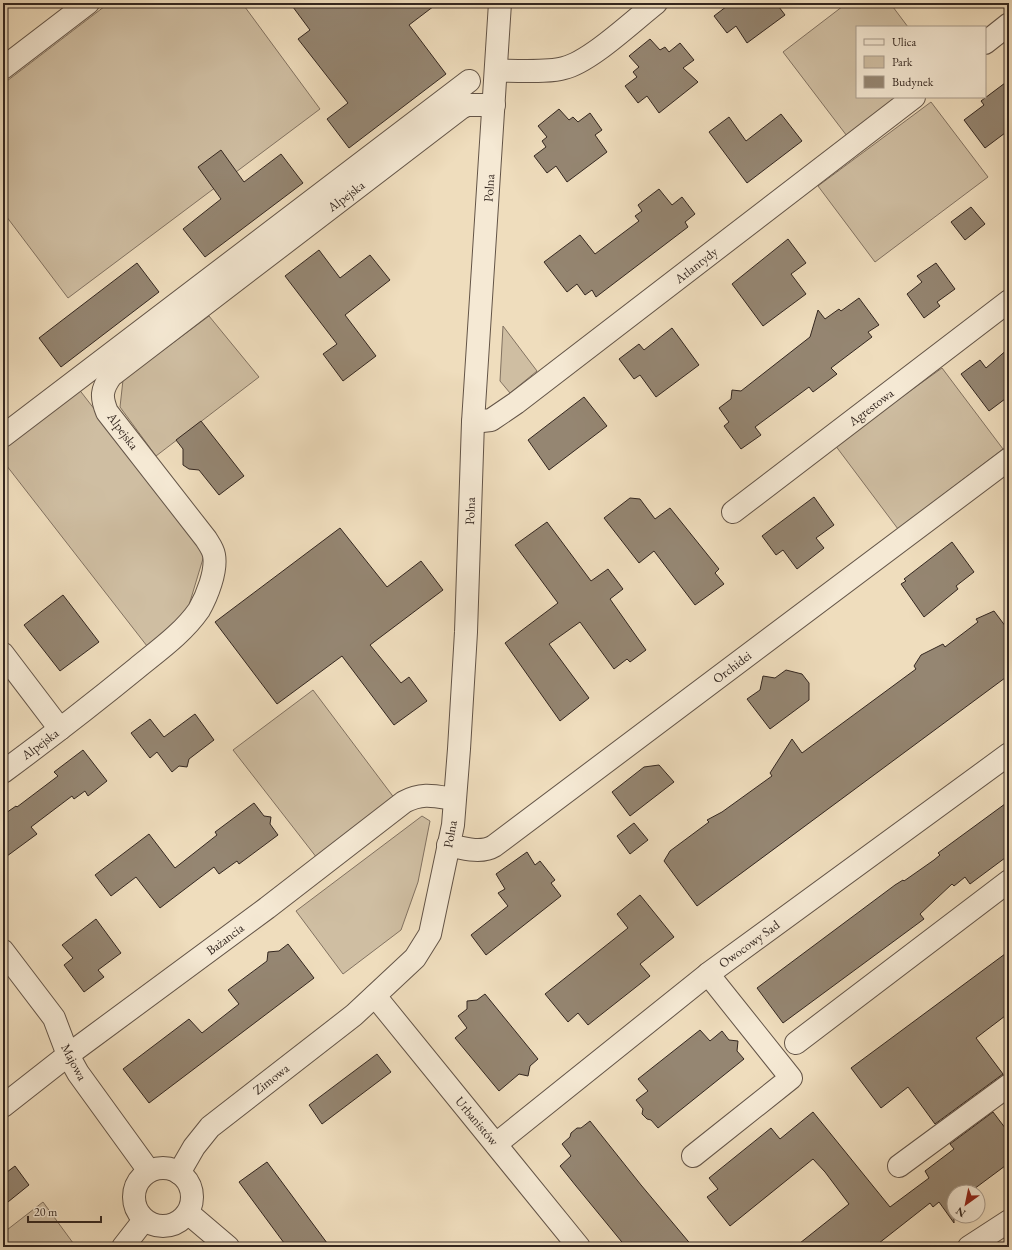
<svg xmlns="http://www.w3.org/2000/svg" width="1012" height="1250" font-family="'EB Garamond',serif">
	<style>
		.green { fill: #cfbea2; stroke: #827261 }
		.building { fill: #958672; stroke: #342720 }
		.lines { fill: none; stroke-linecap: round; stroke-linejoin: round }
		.minor-casing { stroke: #635447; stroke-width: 24 }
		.minor { stroke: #f5e9d4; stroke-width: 22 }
		.labels { text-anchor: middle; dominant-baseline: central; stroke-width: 4; stroke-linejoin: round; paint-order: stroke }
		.street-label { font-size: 13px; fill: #342720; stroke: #f5e9d4 }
	</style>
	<rect width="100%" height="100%" fill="#efddbd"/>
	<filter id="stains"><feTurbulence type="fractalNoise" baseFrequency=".005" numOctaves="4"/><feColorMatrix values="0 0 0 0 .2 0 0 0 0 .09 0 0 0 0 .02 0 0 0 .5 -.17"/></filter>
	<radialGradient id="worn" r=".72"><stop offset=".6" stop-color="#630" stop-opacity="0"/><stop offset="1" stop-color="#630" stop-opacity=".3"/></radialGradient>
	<!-- green -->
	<g class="green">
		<path d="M109,3h133l78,106 -252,189 -65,-86v-128z"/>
		<path d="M847,3h43l18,24h-51v70h41l-51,39 -64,-84z"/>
		<path d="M931,102l57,75 -113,85 -57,-76z"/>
		<path d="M209,316l50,61 -103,79 -36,-49 3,-27z"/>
		<path d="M503,326l34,45 -27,22 -10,-12z"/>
		<path d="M942,368l61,81 -105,80 -63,-84z"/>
		<path d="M78,388l127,164 -19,63 -39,31 -144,-185v-15z"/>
		<path d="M313,690l82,109 -78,59 -84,-108z"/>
		<path d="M422,816l8,5 -12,61 -17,48 -58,44 -47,-63z"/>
		<path d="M43,1202l33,45h-73v-14z"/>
	</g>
	<!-- building -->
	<g class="building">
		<path d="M290,3h148l-29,22 37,49 -97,74 -22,-29 21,-16 -50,-64 12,-9z"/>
		<path d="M731,3h45l9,12 -38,28 -11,-17 -9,7 -13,-17z"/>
		<path d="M650,39l10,11 5,-3 4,5 11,-9 14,17 -11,8 15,14 -39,31 -12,-17 -9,7 -13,-17 12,-9 -4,-5 6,-5 -10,-11z"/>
		<path d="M1009,80v50l-24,18 -21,-28 20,-15 -3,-4z"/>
		<path d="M559,109l10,11 4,-3 5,5 12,-9 12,17 -7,5 12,17 -40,30 -11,-16 -9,7 -13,-17 12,-9 -4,-6 5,-4 -9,-11z"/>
		<path d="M781,114l21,27 -55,42 -38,-51 20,-15 17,24z"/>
		<path d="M221,150l23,32 37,-28 22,29 -98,74 -22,-28 38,-30 -23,-32z"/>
		<path d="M659,189l13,16 10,-8 13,17 -10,8 3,5 -92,70 -4,-7 -7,5 -8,-11 -10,8 -23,-30 36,-27 15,19 44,-33 -4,-5 7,-5 -4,-6z"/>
		<path d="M971,207l14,17 -20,16 -14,-18z"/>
		<path d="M788,239l18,24 -15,11 15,20 -43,32 -31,-42z"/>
		<path d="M319,250l21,28 30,-23 20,25 -45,35 31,41 -33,25 -20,-27 14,-10 -52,-68z"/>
		<path d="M137,263l22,29 -98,75 -22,-29z"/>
		<path d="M936,263l19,26 -18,13 3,4 -16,12 -17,-24 15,-12 -5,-6z"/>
		<path d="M859,298l20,27 -11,7 4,5 -41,31 6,6 -24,18 -4,-5 -54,40 6,8 -20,14 -17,-23 5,-4 -10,-14 12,-9 1,-9 9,1 69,-54 8,-27 7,9 14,-10 2,2z"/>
		<path d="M672,328l27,37 -43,32 -16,-22 -6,4 -15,-20 20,-15 5,6z"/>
		<path d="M1009,348v48l-20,15 -28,-37 19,-14 6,8z"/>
		<path d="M584,397l23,29 -58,44 -21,-30z"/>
		<path d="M201,421l43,55 -25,19 -20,-25 -10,-1 -6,-4v-16l-7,-9z"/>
		<path d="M814,497l20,28 -18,13 8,10 -27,21 -14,-19 -7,5 -14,-19z"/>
		<path d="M630,498l10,1 15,20 15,-11 49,61 -4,4 9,11 -29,21 -41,-54 -15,12 -35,-45z"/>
		<path d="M547,522l44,59 17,-12 15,20 -13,10 36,51 -16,12 -3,-3 -13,10 -34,-47 -31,22 40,54 -29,23 -55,-78 53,-40 -43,-58z"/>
		<path d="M340,528l47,59 34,-26 22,29 -73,55 31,38 8,-6 18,24 -33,24 -52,-69 -65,48 -62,-82z"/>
		<path d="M952,542l22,30 -18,14 2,3 -34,28 -23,-33 5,-3 -2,-2z"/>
		<path d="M63,595l36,47 -39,29 -36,-46z"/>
		<path d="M994,611l15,20v44l-312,231 -33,-45 6,-10 39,-29 -2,-2 15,-8 50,-36 -2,-3 22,-34 10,14 114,-84 -2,-3 7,-11 22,-11 2,3 33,-25 -2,-3z"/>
		<path d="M786,670l16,4 7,9v17l-39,29 -23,-30 13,-9 3,-14 12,2z"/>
		<path d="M195,714l19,26 -25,19 -2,8 -8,-1 -7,6 -15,-20 -7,6 -19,-25 19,-14 14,18z"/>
		<path d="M83,750l24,31 -19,15 -3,-5 -11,8 -2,-3 -41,31 6,7 -34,25v-44l13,-9 1,1 41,-31 -4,-4z"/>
		<path d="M659,765l15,17 -44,34 -18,-24 32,-25z"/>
		<path d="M1009,801v54l-39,29 -5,-7 -11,9 -2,-2 -32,30 4,5 -141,104 -26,-35 138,-103 8,-5 1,1 30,-21 6,-5 -2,-2z"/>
		<path d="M254,803l10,13 7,1 -1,7 8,11 -39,29 -2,-3 -18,13 -5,-7 -54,41 -24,-31 -25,19 -16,-21 54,-41 26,34 42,-33 -2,-3z"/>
		<path d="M634,823l14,17 -18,14 -13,-18z"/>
		<path d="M527,852l8,13 5,-4 15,19 -4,3 10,13 -75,59 -15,-20 37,-29 -10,-13 7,-4 -9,-15z"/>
		<path d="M640,895l34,42 -34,27 10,12 -52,41 -10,8 -10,-12 -10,9 -23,-28 83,-66 -11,-14z"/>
		<path d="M96,919l25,34 -23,17 6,7 -20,15 -20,-27 9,-7 -11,-13z"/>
		<path d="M288,944l26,34 -165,125 -26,-34 66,-50 13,14 37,-29 -11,-14 39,-29 1,-9 11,-1z"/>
		<path d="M1009,951v62l-33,25 27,36 -68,50 -27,-37 -27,21 -30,-40z"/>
		<path d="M485,994l53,65 -8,7 -2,10 -9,-2 -20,17 -44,-53 12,-10 -9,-12 9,-7v-8l10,-1z"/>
		<path d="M700,1030l10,11 12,-10 7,9 9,1 -1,10 7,8 -86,69 -7,-8 -4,-1 -5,-5 1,-5 -7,-9 12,-9 -10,-12z"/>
		<path d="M377,1054l14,18 -69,52 -13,-19z"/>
		<path d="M813,1112l77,95 39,-29 -4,-7 29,-22 -4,-5 43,-32 16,21v30l-39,29h-16v31l-15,-21 -6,5 -3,-4 -56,44h-79l54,-43 -24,-32 -12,-13 -83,67 -23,-29 11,-8 -9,-11 62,-50 9,11z"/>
		<path d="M590,1121l51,64 52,62h-67l-50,-61 -16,-20 11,-10 -9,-12 8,-7 1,-4 6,-5h4z"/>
		<path d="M267,1162l63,85h-43l-48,-65z"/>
		<path d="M15,1166l14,19 -26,21v-31z"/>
	</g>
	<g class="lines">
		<!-- minor casing -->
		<g class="minor-casing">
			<g id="minor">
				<path d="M985,43l24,-19"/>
				<path d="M3,68l85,-65"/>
				<path d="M496,71c19,-1 52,2 68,-3 26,-6 69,-47 92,-65"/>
				<path d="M473,422l18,-2 25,-17 398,-306"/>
				<path d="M3,436l466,-355"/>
				<path d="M733,512l276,-211"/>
				<path d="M3,654l57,75"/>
				<path d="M3,772c46,-34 90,-68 134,-104 22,-18 46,-35 62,-58 8,-14 18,-39 15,-55 -1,-6 -5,-11 -8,-16l-99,-127c-6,-15 -6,-22 4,-36l350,-268 6,-3h27"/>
				<path d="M448,845c14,3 33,9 46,1l515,-387"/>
				<path d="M3,951l51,67 14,37 10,18 71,98"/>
				<path d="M375,996l204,251"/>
				<path d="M796,1043l213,-162"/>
				<path d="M3,1106l65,-51 199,-147 137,-106c18,-10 31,-6 50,-3"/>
				<path d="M496,1144l212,-170 301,-220"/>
				<path d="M693,1156l98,-78 -83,-104"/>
				<path d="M899,1166l110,-81"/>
				<circle cx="163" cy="1197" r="29"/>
				<path d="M179,1173l15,-26 16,-20 144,-112 61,-57 15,-24 23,-109 6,-76 7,-117 7,-210 27,-419"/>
				<path d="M188,1213l40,34"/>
				<path d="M123,1247l21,-27"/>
				<path d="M969,1247l40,-26"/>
			</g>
		</g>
		<!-- minor -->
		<use href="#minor" class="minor"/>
	</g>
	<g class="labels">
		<!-- street labels -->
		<g class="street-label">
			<text transform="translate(489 188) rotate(-86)">Polna</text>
			<text transform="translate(346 196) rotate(-37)">Alpejska</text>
			<text transform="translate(696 265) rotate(-38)">Atlantydy</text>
			<text transform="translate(871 407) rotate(-37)">Agrestowa</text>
			<text transform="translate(123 431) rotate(53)">Alpejska</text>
			<text transform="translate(470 511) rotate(-88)">Polna</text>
			<text transform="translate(732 667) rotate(-37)">Orchidei</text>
			<text transform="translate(40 744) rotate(-37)">Alpejska</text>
			<text transform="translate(450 834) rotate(-80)">Polna</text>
			<text transform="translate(225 939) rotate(-37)">Bażancia</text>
			<text transform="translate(749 944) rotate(-36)">Owocowy Sad</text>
			<text transform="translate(74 1062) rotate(62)">Majowa</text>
			<text transform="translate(271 1079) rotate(-38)">Zimowa</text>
			<text transform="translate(477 1121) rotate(50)">Urbanistów</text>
		</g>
	</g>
	<!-- margin -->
	<rect width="1012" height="1250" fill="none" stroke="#efddbd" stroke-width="16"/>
	<rect x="4" y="4" width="1004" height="1242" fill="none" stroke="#342720" stroke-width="2"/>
	<rect x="8" y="8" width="996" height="1234" fill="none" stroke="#342720"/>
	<!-- legend -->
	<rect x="856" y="26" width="130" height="72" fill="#f5e9d4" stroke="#a89b8c"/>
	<rect x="864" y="39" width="20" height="6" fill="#f5e9d4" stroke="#a89b8c"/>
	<text x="892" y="46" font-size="12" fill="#342720">Ulica</text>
	<rect x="864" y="56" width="20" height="12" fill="#cfbea2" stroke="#a89b8c"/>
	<text x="892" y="66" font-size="12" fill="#342720">Park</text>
	<rect x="864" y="76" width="20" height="12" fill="#958672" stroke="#a89b8c"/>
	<text x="892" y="86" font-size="12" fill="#342720">Budynek</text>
	<!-- north arrow -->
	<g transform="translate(966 1204) rotate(213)"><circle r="19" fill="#f5e9d4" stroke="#a89b8c"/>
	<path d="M0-3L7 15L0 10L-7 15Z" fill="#8f2418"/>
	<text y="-6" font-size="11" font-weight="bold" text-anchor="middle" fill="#342720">N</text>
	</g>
	<!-- scale -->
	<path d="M28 1216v6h73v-6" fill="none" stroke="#342720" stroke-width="2"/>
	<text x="34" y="1216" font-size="12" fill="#342720" stroke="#f5e9d4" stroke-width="3" paint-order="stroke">20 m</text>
	<rect width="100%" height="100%" filter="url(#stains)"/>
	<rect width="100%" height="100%" fill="url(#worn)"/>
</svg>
